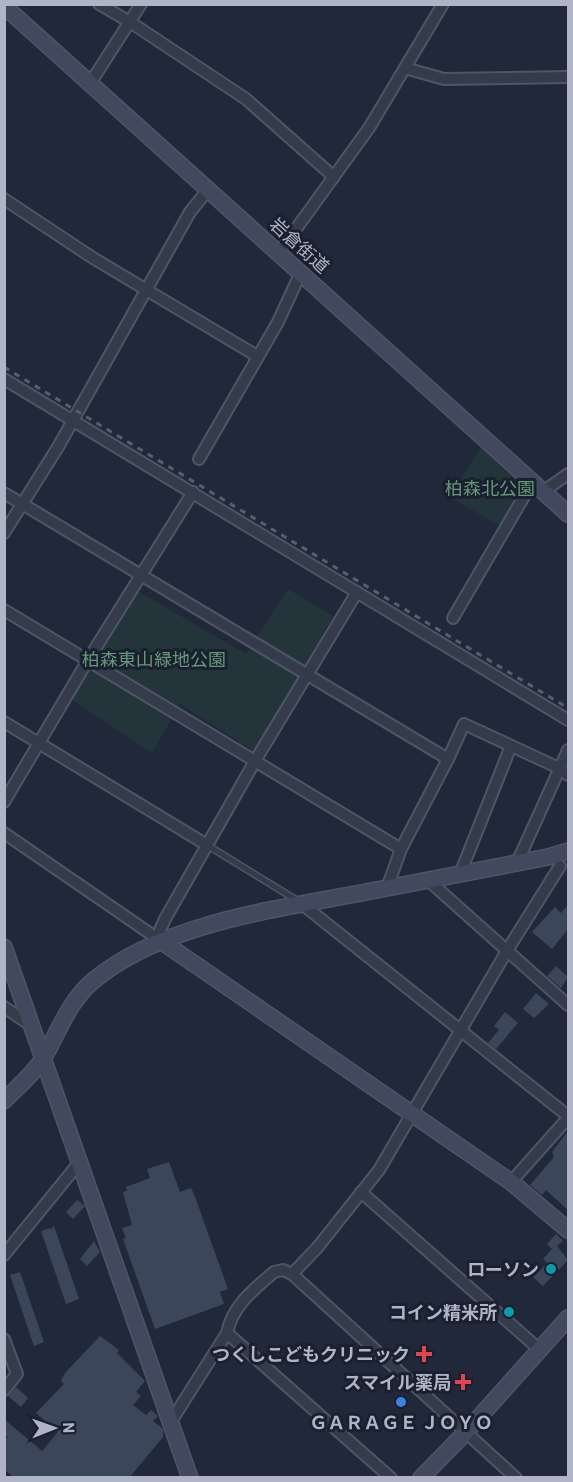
<svg xmlns="http://www.w3.org/2000/svg" width="573" height="1482" font-family="Barlow,'Noto Sans JP',sans-serif">
	<style>
		.green { fill: #23353b }
		.building { fill: #3c465b }
		.lines { fill: none; stroke-linecap: round; stroke-linejoin: round }
		.lane-casing { stroke: #4f5565; stroke-width: 8 }
		.street-casing { stroke: #4f5565; stroke-width: 14 }
		.secondary-casing { stroke: #4f5565; stroke-width: 18 }
		.lane { stroke: #343b4b; stroke-width: 5 }
		.street { stroke: #343b4b; stroke-width: 10 }
		.secondary { stroke: #42495e; stroke-width: 15 }
		.rail { stroke: #565e72; stroke-width: 3; stroke-dasharray: 6 6; stroke-linecap: butt }
		.culture-dot { fill: #0f9aa8; stroke: #1a202f; stroke-width: 2 }
		.health-dot { fill: #e0444e; stroke: #1a202f; stroke-width: 2 }
		.shop-dot { fill: #3f7fe0; stroke: #1a202f; stroke-width: 2 }
		.labels { text-anchor: middle; dominant-baseline: central; stroke-width: 6; stroke-linejoin: round; paint-order: stroke }
		.street-label { font-size: 18px; fill: #afb5c7; stroke: #1a202f }
		.park-label { font-size: 18px; fill: #669978; stroke: #1a202f }
		.poi-label { font-size: 18px; font-weight: bold; fill: #afb5c7; stroke: #1a202f; text-anchor: end }
	</style>
	<rect width="100%" height="100%" fill="#21283a"/>
	<!-- green -->
	<g class="green">
		<path d="M483,444l44,39 -23,45 -55,-31z"/>
		<path d="M288,589l45,27 -78,136 -75,-48 -28,49 -81,-54 65,-109 110,64z"/>
	</g>
	<!-- building -->
	<g class="building">
		<path d="M568,905v24l-16,20 -20,-17 23,-25 6,6z"/>
		<path d="M556,966l12,11 -7,11 -14,-12z"/>
		<path d="M536,993l13,11 -15,14 -11,-9z"/>
		<path d="M505,1012l13,11 -22,26 -8,-6 11,-13 -5,-4z"/>
		<path d="M568,1131v79l-22,-20 -4,5 -12,-10 24,-28 -2,-5z"/>
		<path d="M169,1162l11,30 11,-4 3,6 34,95 -8,3 4,12 -69,25 -32,-90 3,-1 -4,-10 10,-3 -9,-33 4,-1 -1,-4 24,-9 -3,-9z"/>
		<path d="M77,1200l8,6 -12,13 -7,-7z"/>
		<path d="M54,1226l25,73 -13,5 -25,-73 9,-3v2z"/>
		<path d="M556,1234l7,7 -6,5 11,14 -25,26 -10,-9 14,-14 -4,-4 9,-10 -5,-5z"/>
		<path d="M94,1241l6,11 -13,14 -7,-7z"/>
		<path d="M20,1272l24,70 -10,4 -24,-71z"/>
		<path d="M100,1336l19,14 -2,3 28,28 -9,11 5,4 -8,9 13,10 5,-5 7,6 -5,5 10,8v8l-34,41h-115l-10,-9v-28l4,-4 -4,-2v-16l38,32 16,-19 -22,-19 28,-29 -3,-3 4,-8z"/>
		<path d="M16,1387l12,11 -7,9 -13,-11z"/>
	</g>
	<g class="lines">
		<!-- lane casing -->
		<g class="lane-casing">
			<path id="lane" d="M207,845l91,56"/>
		</g>
		<!-- street casing -->
		<g class="street-casing">
			<g id="street">
				<path d="M99,4l31,18 116,77 88,78"/>
				<path d="M405,68l39,11 124,-2"/>
				<path d="M91,82l50,-78"/>
				<path d="M4,199l89,59 164,98"/>
				<path d="M280,251l89,-123 74,-124"/>
				<path d="M4,379l564,341"/>
				<path d="M199,459l79,-137 23,-50"/>
				<path d="M544,491l24,-17"/>
				<path d="M4,493l444,266 -47,90 -14,39"/>
				<path d="M4,533l54,-86 132,-235 17,-21"/>
				<path d="M4,610l397,239"/>
				<path d="M453,618l80,-137"/>
				<path d="M4,722l203,123"/>
				<path d="M448,759l16,-35 95,44 9,7"/>
				<path d="M4,802l84,-142 105,-168"/>
				<path d="M4,833l157,108"/>
				<path d="M517,863l51,-113"/>
				<path d="M460,874l51,-128"/>
				<path d="M429,881l139,124"/>
				<path d="M302,904l266,212"/>
				<path d="M161,941l-1,-11 5,-11 90,-158 102,-169"/>
				<path d="M4,1007l28,19"/>
				<path d="M511,1182l57,-64"/>
				<path d="M361,1192l179,158"/>
				<path d="M4,1255l75,-92"/>
				<path d="M292,1274l25,-26 62,-78 129,-221 52,-83"/>
				<path d="M227,1333l164,145"/>
				<path d="M4,1339l13,35 -13,16"/>
				<path d="M170,1423l57,-90c5,-27 27,-44 47,-61l9,-2 9,4 224,204"/>
			</g>
		</g>
		<!-- secondary casing -->
		<g class="secondary-casing">
			<g id="secondary">
				<path d="M4,6l564,508"/>
				<path d="M161,941l350,241 57,48"/>
				<path d="M4,947l186,531"/>
				<path d="M4,1101c13,-14 31,-28 40,-44 15,-26 25,-56 49,-76 67,-57 183,-72 268,-88 63,-12 125,-24 187,-36l20,-6"/>
				<path d="M421,1478l45,-46 102,-114"/>
			</g>
		</g>
		<!-- lane -->
		<use href="#lane" class="lane"/>
		<!-- street -->
		<use href="#street" class="street"/>
		<!-- secondary -->
		<use href="#secondary" class="secondary"/>
		<!-- rail -->
		<path class="rail" d="M4,367l564,341"/>
	</g>
	<!-- markers -->
	<g class="culture-dot">
		<circle cx="551" cy="1269" r="6"/>
		<circle cx="509" cy="1312" r="6"/>
	</g>
	<g class="health-dot">
		<path d="M421 1345h6v6h6v6h-6v6h-6v-6h-6v-6h6z"/>
		<path d="M460 1373h6v6h6v6h-6v6h-6v-6h-6v-6h6z"/>
	</g>
	<circle class="shop-dot" cx="401" cy="1402" r="6"/>
	<g class="labels">
		<!-- street labels -->
		<g class="street-label">
			<text transform="translate(300 245) rotate(42)">岩倉街道</text>
		</g>
		<!-- park labels -->
		<g class="park-label">
			<text x="490" y="488">柏森北公園</text>
			<text x="154" y="659">柏森東山緑地公園</text>
		</g>
		<!-- poi labels -->
		<g class="poi-label">
			<text x="539" y="1269">ローソン</text>
			<text x="497" y="1312">コイン精米所</text>
			<text x="410" y="1354">つくしこどもクリニック</text>
			<text x="451" y="1382">スマイル薬局</text>
			<text x="401" y="1422" text-anchor="middle">ＧＡＲＡＧＥ ＪＯＹＯ</text>
		</g>
	</g>
	<!-- border -->
	<rect width="573" height="1482" fill="none" stroke="#afb5c7" stroke-width="12"/>
	<!-- north arrow -->
	<g transform="translate(54 1428) rotate(89)" stroke="#1a202f" stroke-width="4.5" paint-order="stroke">
	<path d="M0-4.5L10 22L0 15L-10 22Z" fill="#afb5c7"/>
	<text y="-9" font-size="16" font-weight="bold" text-anchor="middle" fill="#afb5c7">N</text>
	</g>
</svg>
